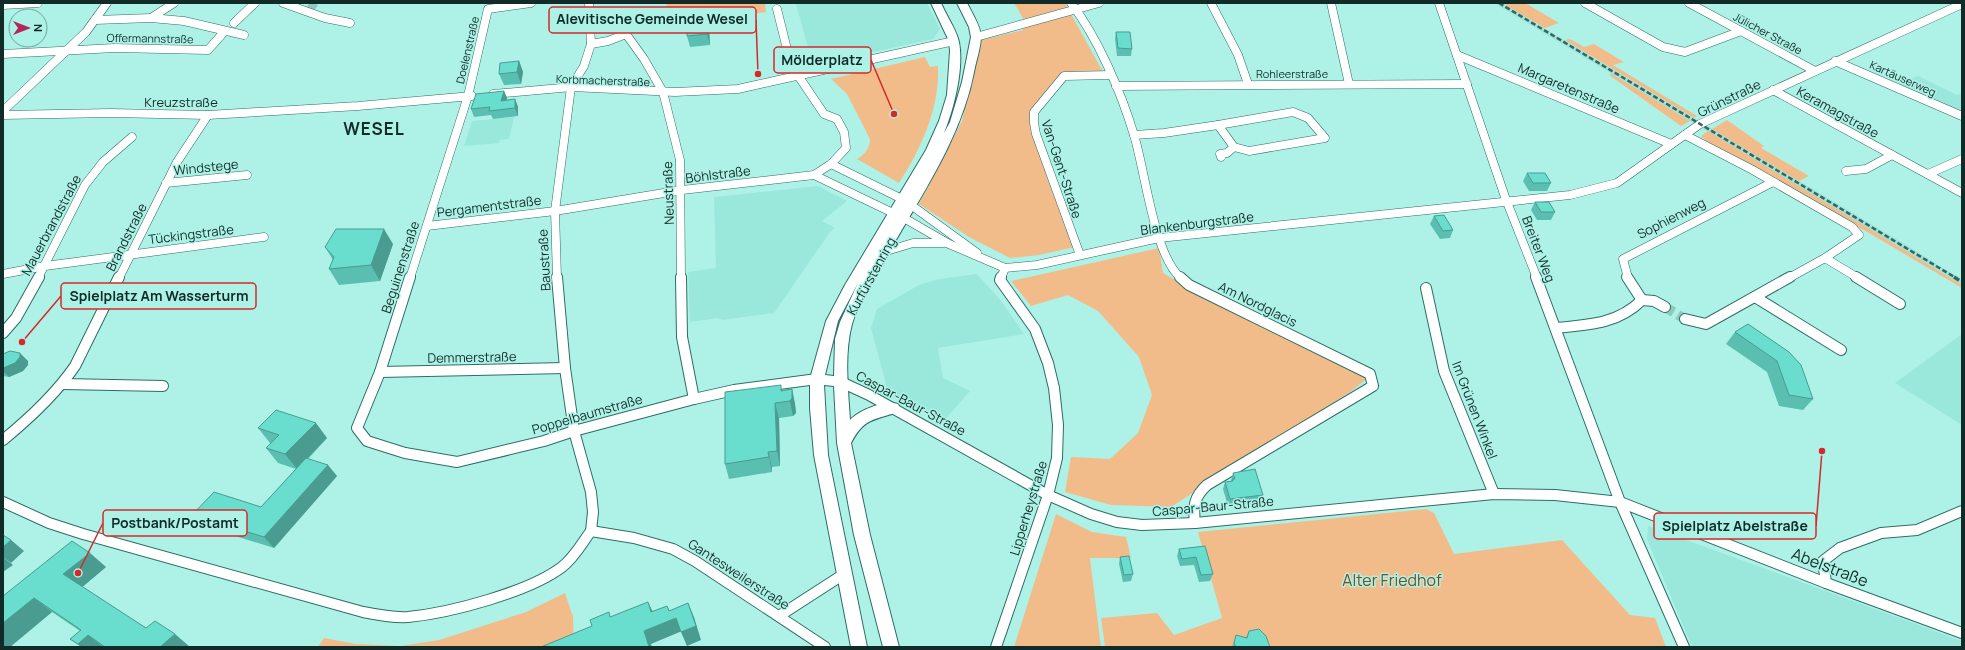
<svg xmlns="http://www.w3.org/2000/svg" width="1965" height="650" font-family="Manrope,sans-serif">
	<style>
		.built { fill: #9ae7db }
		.green { fill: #f2bc8a }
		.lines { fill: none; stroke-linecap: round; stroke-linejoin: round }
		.street-tunnel-far1 { stroke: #8fcac1; stroke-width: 8; stroke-dasharray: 8 3.5; stroke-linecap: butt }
		.street-tunnel { stroke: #8fcac1; stroke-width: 10; stroke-dasharray: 10 5; stroke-linecap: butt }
		.street-far1-casing { stroke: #2c6e66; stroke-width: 9 }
		.street-casing { stroke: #2c6e66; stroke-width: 12 }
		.secondary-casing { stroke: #2c6e66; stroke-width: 2 }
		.street-far1 { stroke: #fff; stroke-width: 8 }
		.street { stroke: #fff; stroke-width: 10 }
		.secondary { fill: #fff; fill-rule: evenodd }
		.rail-far1 { stroke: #3d645e; stroke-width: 2.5; stroke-dasharray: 5 2.5; stroke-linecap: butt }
		.rail { stroke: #3d645e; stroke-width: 3.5; stroke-dasharray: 6 3.5; stroke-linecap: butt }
		.wall { fill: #5abfb1 }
		.shaded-wall { fill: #4a9b90 }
		.building { fill: #69dece; stroke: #4a9b90 }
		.labels { text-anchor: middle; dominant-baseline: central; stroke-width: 3; stroke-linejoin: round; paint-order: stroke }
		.far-street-label { font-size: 11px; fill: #112c28; stroke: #aef2e7 }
		.street-label { font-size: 13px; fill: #112c28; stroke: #aef2e7 }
		.near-street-label { font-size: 16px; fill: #112c28; stroke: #aef2e7 }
		.near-park-label { font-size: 16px; fill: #784d20; stroke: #aef2e7 }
		.district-label { font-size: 17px; font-weight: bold; letter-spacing: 1px; fill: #112c28; stroke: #aef2e7 }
		.leader { fill: none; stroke: #d62828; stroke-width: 1.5 }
		.callout-dot { fill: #d62828; stroke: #aef2e7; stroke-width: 1.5 }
		.callout { fill: #aef2e7; stroke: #d62828; stroke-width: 1.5 }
		.callout-label { font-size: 14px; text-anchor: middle; font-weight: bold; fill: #112c28 }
	</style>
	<rect width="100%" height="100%" fill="#aef2e7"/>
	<!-- built -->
	<g class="built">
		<path d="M802,3h125l13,26 -7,10 -120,26 -17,-61z"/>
		<path d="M1494,3h8l406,243 54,34v5z"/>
		<path d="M1918,76l39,19 5,-2v21l-66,-28z"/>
		<path d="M514,117l-5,22 -9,1 -1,3 -35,3 8,-25z"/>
		<path d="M818,186l29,15 -25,20 13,7 -5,4 -56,81 -52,7 -4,-2 -28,4 -2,-50 28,-4 -2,-71z"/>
		<path d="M977,274l25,28 22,32 -86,14 5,30 27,13 -27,31 -54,-27 -18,-67 6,-19 42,-24 20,-6z"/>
		<path d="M1962,334v91l-67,-42z"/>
		<path d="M1648,526l314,115v6h-270l-45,-108z"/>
	</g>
	<!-- green -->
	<g class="green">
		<path d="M666,3h99l1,9 -106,10 -1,-3 10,-3z"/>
		<path d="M1014,3h51l38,69 -41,2 -31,38 -1,8 18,61 27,66 -36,8 -29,3 -41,-21 -50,-33 43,-83 19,-81 42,-10v-12z"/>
		<path d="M1502,3h23l34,20 -14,5z"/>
		<path d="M1570,39l14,8 10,-3 30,18 -11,3 84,51 -3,2 -129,-78z"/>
		<path d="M925,57l5,10 8,-1c2,42 -17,83 -39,117l-42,-24c7,-4 13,-10 13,-20l-23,-45 -16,-15z"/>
		<path d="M1612,74l78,47 -9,5 -72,-51z"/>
		<path d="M1727,120l37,26 -3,2 48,28 -10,5 -87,-52z"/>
		<path d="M1708,131l254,154v3l-93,-55 -164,-93 -4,-4z"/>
		<path d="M1159,248l4,25 21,12 184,93 -18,14 -179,115 -60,-2 -46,-13 6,-35 39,2 28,-26 14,-38 -13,-38 -41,-46 -30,-16 -37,11 -20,-25z"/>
		<path d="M1426,509l8,4 20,41 108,-14 68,75 25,3 11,29h-561l-4,-29 56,-5 17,22 48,-17 -24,-86z"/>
		<path d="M1056,514l36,18 34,5 5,21h-41l11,89h-87z"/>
		<path d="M565,593l8,24 1,30h-256l6,-9 32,6 45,2 38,-6 87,-28z"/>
	</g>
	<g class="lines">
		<!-- street-tunnel-far1 -->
		<path class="street-tunnel-far1" d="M310,9l5,-6"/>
		<!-- street-tunnel -->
		<path class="street-tunnel" d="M1665,307l20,12"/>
		<!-- street-far1 casing -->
		<g class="street-far1-casing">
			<g id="street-far1">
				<path d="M283,3l42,15 25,5"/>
				<path d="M1071,3c27,35 50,89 63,132 11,35 20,121 47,143"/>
				<path d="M1211,3l27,52 10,29"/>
				<path d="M1331,3l18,81"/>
				<path d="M1439,3l66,194 32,81"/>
				<path d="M1585,3l78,44 22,5 56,-21"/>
				<path d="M1689,3l126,68"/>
				<path d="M3,5l35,-2"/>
				<path d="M151,18l23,-15"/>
				<path d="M95,20l56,-2 33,3 60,14"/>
				<path d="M234,23l21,-20"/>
				<path d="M976,37l123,-34"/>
				<path d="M591,44l17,-3 18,-7 18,25 19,33 17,68 1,118"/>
				<path d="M3,54l111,-6 94,2 16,-18"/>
				<path d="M1457,55l214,89"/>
				<path d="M1835,61l127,55"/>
				<path d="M1116,86l351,-2"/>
				<path d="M1773,90l189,103"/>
				<path d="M493,94l79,-7 103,5 63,-3 216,-48"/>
				<path d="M3,111l83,-79 21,-29"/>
				<path d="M1293,112l15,6 17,20 -76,13 -15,-4 -16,-22z"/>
				<path d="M3,115l108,-2 97,2 150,-9 114,-10"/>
				<path d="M1134,135l30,-2 54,-8"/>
				<path d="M1685,135l66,34 101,58 7,8 -34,23 -36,20"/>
				<path d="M1221,157l-1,-3 7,-1 7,-6"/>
				<path d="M831,164l71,35"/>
				<path d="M1846,171l20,-2 26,-14"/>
				<path d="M1928,174l34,-15"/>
				<path d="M814,175l79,38"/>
				<path d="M166,183l81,-8"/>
				<path d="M911,205l66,48"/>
				<path d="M904,218l45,26 56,24 32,-3 122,-27 411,-43 47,-12 83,-59 262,-120"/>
				<path d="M427,226l128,-15 127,-21 132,-15 17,-11 15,-16 -2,-16 -7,-13 -13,-5 -33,-49 -14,-56"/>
				<path d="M883,252l30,-9h31"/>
				<path d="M1080,255l-44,-121 -2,-11v-11l30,-36 47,-1"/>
				<path d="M1825,258l33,20"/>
				<path d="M3,274l42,-8 219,-29"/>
				<path d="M38,278l47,-93 18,-23 29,-25"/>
				<path d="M119,278l58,-116 31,-47"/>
				<path d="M410,278l58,-182 20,-87 43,-6"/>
				<path d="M557,278l-2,-67 16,-124 13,-21 7,-22 -2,-41"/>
				<path d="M1001,278l4,-10"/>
				<path d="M1628,278l-5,-19 150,-77"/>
			</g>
		</g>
		<!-- street casing -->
		<g class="street-casing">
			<g id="street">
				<path d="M410,277l-30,95 -23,56 10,13 38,12 52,9 87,-21 30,-10 120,-32 40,-9 83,-11"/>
				<path d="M557,277l8,91 9,63 17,61 2,20 -2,19"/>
				<path d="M681,277l1,60 12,62"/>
				<path d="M1180,277l9,8 181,89 3,12 -166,99c-13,12 -14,21 -12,38"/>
				<path d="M1536,277l84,225 64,145"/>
				<path d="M1627,277l15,23"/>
				<path d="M1856,277l44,27"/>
				<path d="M1426,288l18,83 50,123"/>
				<path d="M1755,297l86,53"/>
				<path d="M1685,319l21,5 84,-47"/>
				<path d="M1556,328c32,-3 62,-4 86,-28l12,1 11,6"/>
				<path d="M3,333l13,-15 23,-41"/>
				<path d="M380,372l185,-4"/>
				<path d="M841,382l28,13 179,100 43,19 26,8 25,3 53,-2 299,-29 61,1 65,7 206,81 136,50"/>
				<path d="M63,384l100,2"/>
				<path d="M3,440c27,-22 52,-45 72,-74l44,-89"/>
				<path d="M3,502l46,21 34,11 280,78c15,3 30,6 45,5 42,-4 121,-25 154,-50 12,-9 20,-24 29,-36"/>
				<path d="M591,531l43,7 39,11 22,12 130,86"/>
				<path d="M1826,583l-3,-22 17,-13 41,-15 36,-3 45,-19"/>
				<path d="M779,616l65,-42"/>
				<path d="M996,647l52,-152 9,-37 1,-33 -4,-37 -6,-25 -13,-34 -35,-49 1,-3"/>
			</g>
		</g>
		<!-- secondary casing -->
		<g class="secondary-casing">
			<path id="secondary" d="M931,3h10c5,12 15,26 18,39 5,27 -5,67 -15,91l6,-11 12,-40 9,-45 -2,-10 -12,-24h10c5,10 13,22 14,33 0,11 -5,25 -7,36 -13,67 -53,123 -86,182 -12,21 -29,46 -36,70 -8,30 -4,65 -2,96 10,-10 34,-20 48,-16l2,4 -2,4c-24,8 -34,6 -47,31l19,92 29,112h-16l-29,-112 -17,-92 -3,-57 -10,-1 4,70 39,192h-16l-37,-192 -4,-47v-29l16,-58 19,-36 81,-135 13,-29 8,-26 3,-44 -1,-10zM858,283l-18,39 -5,17 -1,37 -9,-1 13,-54z"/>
		</g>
		<!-- street-far1 -->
		<use href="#street-far1" class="street-far1"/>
		<!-- street -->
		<use href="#street" class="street"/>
		<!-- secondary -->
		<use href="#secondary" class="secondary"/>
		<!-- rail-far1 -->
		<path class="rail-far1" d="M1499,3l457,275"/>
		<!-- rail -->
		<path class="rail" d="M1954,277l8,5"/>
	</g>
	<!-- wall -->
	<g class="wall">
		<path d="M709,29l1,16 -20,2 -3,-11z"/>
		<path d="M1116,32l16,17 -1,7h-14l-2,-17z"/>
		<path d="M519,61l4,11 -2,12 -17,1 -5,-11z"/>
		<path d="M504,91l3,7 -1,2 9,-1 3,8v9l-25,3 -2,-4 -17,2 -3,-8z"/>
		<path d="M1527,173l24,10 -4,8h-18l-6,-10z"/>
		<path d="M1535,202l20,10 -4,8h-14l-6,-10z"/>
		<path d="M1434,216l19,14 -3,8 -10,1 -10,-15z"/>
		<path d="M393,244l-13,37 -41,4 -10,-16 4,-9 -8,-13z"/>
		<path d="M1748,324l65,75 -10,11 -24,-4 -12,-34 -41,-28 9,-12z"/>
		<path d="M3,354l25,7v4l-5,6 -14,6 -6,-1z"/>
		<path d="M792,389l3,15 1,9 -3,3 -14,2 1,48 -8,1v5l-43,7 -4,-15 57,-74z"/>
		<path d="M258,428l69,10 -19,21 29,17 -63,72 -71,-22 -11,-11 69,-8 35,-38 -18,-6 -12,-15 5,-5h-1z"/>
		<path d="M1233,473l30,22 -2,8 -33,3 -5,-17 2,-7 6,-1z"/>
		<path d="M1205,546l8,28 -3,7 -11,1 -5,-17 -14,1 -3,-10 2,-7z"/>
		<path d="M1120,557l13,17 -2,7 -8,1 -4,-18z"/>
		<path d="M106,567l-24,20 64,41 44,19h-109l-11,-8 10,-8 -28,-19 -42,35h-7v-51z"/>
		<path d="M1249,631l21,16h-38l4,-12 10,3z"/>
	</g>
	<!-- shaded-wall -->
	<g class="shaded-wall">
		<path d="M707,18l2,11 1,16 -3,-11z"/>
		<path d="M519,61l4,11 -2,12 -4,-12z"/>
		<path d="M504,91l3,7 -2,11 -4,-8z"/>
		<path d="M515,99l3,8v9l-3,-8z"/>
		<path d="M384,229l9,15 -13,37 -9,-16z"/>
		<path d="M20,353l8,8v4l-5,6 -14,6 -6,-6v-3z"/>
		<path d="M792,389l3,15 1,9 -3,3 -3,-15z"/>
		<path d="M775,403l4,15 1,48 -3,-15z"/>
		<path d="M316,423l11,15 -30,31 -12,-15z"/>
		<path d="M768,452l4,15v5z"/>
		<path d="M328,465l9,11 -63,72 -10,-11z"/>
		<path d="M11,540l13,11 -13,12 -8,-6v-10z"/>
		<path d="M90,553l16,14 -26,22 -17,-15z"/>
		<path d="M3,557l10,8 -10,7z"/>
		<path d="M34,598l18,14 -42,35h-7v-24z"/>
		<path d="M648,602l7,14 12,-10 6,13 3,-1 6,13 -31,13 1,3h-3l-5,-16 7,-19z"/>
		<path d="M688,603l6,14 7,23 -14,6 -6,-14z"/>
		<path d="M175,634l15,13h-30z"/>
		<path d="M88,635l15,12h-22l-3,-3z"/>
	</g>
	<!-- building -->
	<g class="building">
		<path d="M707,18v16l-20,2v-16z"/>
		<path d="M1116,32h14l2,17 -14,-1z"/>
		<path d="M519,61l-2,11 -18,2 1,-11z"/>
		<path d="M504,91l-3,10 14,-2v9l-26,3 1,-4 -19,2 5,-15z"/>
		<path d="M1527,173h18l6,10h-18z"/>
		<path d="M1535,202h14l6,10h-14z"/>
		<path d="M1444,215l9,15 -10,1 -9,-15z"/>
		<path d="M336,229h48l-13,36 -42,4 5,-12 -9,-10z"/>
		<path d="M1748,324l41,28 12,13 12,34 -24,-4 -12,-34 -42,-29z"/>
		<path d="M10,351l10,2v4l-5,6 -12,5v-14z"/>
		<path d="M781,385v6l11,-2v9l-2,3 -15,2 2,48 -9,1 1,5 -44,7v-72z"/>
		<path d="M276,410l40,13 -31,31 -19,-6 13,-13 -21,-7z"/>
		<path d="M306,458l22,7 -64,72 -72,-22 22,-23 47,15z"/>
		<path d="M1255,469l8,26 -33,4 -5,-17 8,-1 -1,-2h3l-2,-6z"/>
		<path d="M3,535l8,5 -8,7z"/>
		<path d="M72,541l18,12 -27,21 83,54 9,-7 20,13 -15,13h-55l-17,-12 -10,9 -8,-5 11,-9 -47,-32 -31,25v-27z"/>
		<path d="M1205,546l8,28 -12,1 -5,-18 -14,2 -3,-10z"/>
		<path d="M1129,556l4,18 -9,1 -4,-18z"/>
		<path d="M648,602l3,10 16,-6 2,5 19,-8 8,23 -15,6 -5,-14 -32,13 5,16h-108l51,-21 -2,-6 19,-8 1,5z"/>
		<path d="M1259,629l7,7 4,11h-34l-2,-4 2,-8 11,3 2,-7z"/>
	</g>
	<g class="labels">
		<!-- far-street labels -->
		<g class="far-street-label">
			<text transform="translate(1768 33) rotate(28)">Jülicher Straße</text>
			<text transform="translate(150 38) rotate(1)">Offermannstraße</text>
			<text transform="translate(467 50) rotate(-77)">Doelenstraße</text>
			<text x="1292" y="73">Rohleerstraße</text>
			<text transform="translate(1903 78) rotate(24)">Kartäuserweg</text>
			<text transform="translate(603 80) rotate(2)">Korbmacherstraße</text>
		</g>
		<!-- street labels -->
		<g class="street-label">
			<text transform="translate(1569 88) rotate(23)">Margaretenstraße</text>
			<text transform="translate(1729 98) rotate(-26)">Grünstraße</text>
			<text x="181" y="102">Kreuzstraße</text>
			<text transform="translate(1838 112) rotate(29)">Keramagstraße</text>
			<text transform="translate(206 167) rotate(-6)">Windstege</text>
			<text transform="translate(1062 169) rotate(72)">Van-Gent-Straße</text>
			<text transform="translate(718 174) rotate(-7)">Böhlstraße</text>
			<text transform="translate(668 193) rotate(-92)">Neustraße</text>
			<text transform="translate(489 206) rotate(-7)">Pergamentstraße</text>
			<text transform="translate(1671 218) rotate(-27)">Sophienweg</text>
			<text transform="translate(1197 223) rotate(-7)">Blankenburgstraße</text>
			<text transform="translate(51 225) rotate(-62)">Mauerbrandstraße</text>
			<text transform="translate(191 234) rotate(-7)">Tückingstraße</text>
			<text transform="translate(126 237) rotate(-63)">Brandstraße</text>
			<text transform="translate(1539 249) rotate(69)">Breiter Weg</text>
			<text transform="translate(544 260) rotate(-93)">Baustraße</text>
			<text transform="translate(400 267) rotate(-72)">Beguinenstraße</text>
			<text transform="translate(871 276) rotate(-61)">Kurfürstenring</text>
			<text transform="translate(1258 304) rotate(26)">Am Nordglacis</text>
			<text transform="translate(472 357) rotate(-1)">Demmerstraße</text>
			<text transform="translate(911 403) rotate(28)">Caspar-Baur-Straße</text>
			<text transform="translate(1475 410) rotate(69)">Im Grünen Winkel</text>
			<text transform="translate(587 414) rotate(-16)">Poppelbaumstraße</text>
			<text transform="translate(1213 506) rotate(-5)">Caspar-Baur-Straße</text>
			<text transform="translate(1028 508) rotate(-73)">Lipperheystraße</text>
			<text transform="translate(739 574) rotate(33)">Gantesweilerstraße</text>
		</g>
		<!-- near-street labels -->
		<g class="near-street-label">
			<text transform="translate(1830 567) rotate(21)">Abelstraße</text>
		</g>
		<!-- near-park labels -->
		<g class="near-park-label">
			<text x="1392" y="580">Alter Friedhof</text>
		</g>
		<!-- district labels -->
		<g class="district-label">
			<text x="374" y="128">WESEL</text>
		</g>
	</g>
	<!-- callouts -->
	<path class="leader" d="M758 74L756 20M894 114L871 60M22 342L61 296M78 573L103 523M1822 451L1816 526"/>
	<g class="callout-dot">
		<circle cx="758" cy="74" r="4"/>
		<circle cx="894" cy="114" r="4"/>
		<circle cx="22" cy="342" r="4"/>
		<circle cx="78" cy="573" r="4"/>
		<circle cx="1822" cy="451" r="4"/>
	</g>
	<g class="callout">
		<rect x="549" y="7" width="207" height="26" rx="4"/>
		<rect x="774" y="47" width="97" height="26" rx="4"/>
		<rect x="61" y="283" width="195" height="26" rx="4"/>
		<rect x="103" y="510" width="144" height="26" rx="4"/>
		<rect x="1654" y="513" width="162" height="26" rx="4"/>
	</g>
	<g class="callout-label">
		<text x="652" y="24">Alevitische Gemeinde Wesel</text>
		<text x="822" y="65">Mölderplatz</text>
		<text x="159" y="301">Spielplatz Am Wasserturm</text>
		<text x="175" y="528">Postbank/Postamt</text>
		<text x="1735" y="531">Spielplatz Abelstraße</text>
	</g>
	<!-- border -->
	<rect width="1965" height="650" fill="none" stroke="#112c28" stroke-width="8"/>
	<!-- north arrow -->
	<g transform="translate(28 28) rotate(90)"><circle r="19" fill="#aef2e7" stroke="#6fa39b"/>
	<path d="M0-3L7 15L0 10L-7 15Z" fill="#b4265c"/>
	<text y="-6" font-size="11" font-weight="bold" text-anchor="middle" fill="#112c28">N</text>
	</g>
</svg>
